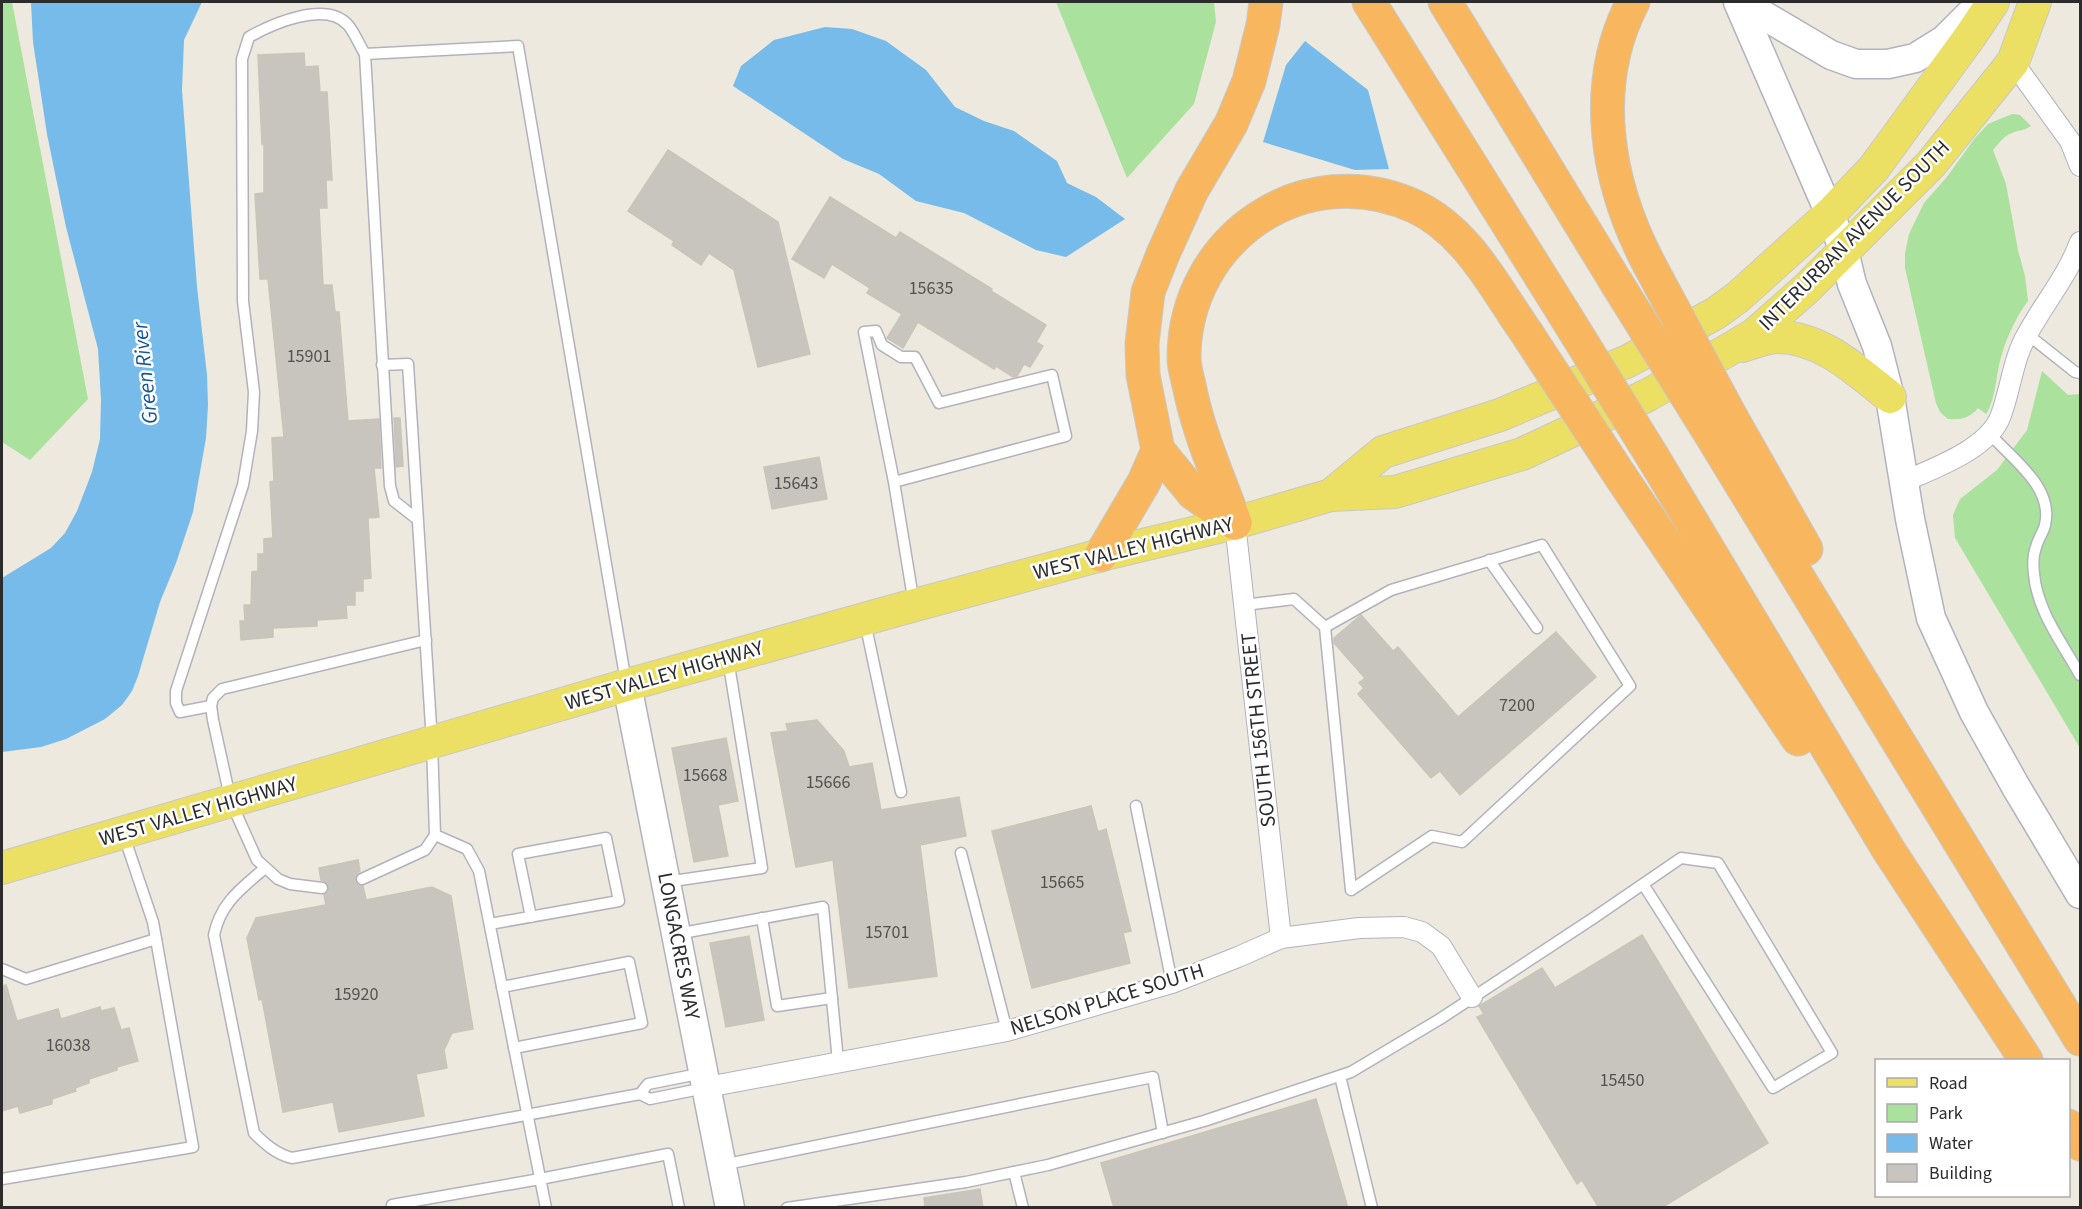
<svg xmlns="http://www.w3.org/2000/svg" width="2082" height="1209" font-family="'Source Sans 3',sans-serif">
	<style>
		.green { fill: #aae19d }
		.water { fill: #76bbea }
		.building { fill: #c8c5be; stroke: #c8c5b8; stroke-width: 1.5 }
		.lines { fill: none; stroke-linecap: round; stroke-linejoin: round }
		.lane-casing { stroke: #b2b2be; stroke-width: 13 }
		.street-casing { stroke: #b2b2be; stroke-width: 22 }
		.secondary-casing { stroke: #b2b2be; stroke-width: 31 }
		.primary-casing { stroke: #c8c8c8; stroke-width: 34 }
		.highway-casing { stroke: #c8c8c8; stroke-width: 35 }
		.lane { stroke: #fff; stroke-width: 10 }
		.street { stroke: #fff; stroke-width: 20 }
		.secondary { stroke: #fff; stroke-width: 28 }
		.primary { stroke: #ece064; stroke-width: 32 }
		.highway { stroke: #f8b75e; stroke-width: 33 }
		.highway-bridge-casing { stroke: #c8c8c8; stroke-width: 35; stroke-linecap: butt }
		.highway-bridge { stroke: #f8b75e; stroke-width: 33 }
		.labels { text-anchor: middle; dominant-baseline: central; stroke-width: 5; stroke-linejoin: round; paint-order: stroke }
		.number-label { font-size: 18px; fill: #535250 }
		.street-label { font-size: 21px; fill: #2c2c2c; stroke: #fff }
		.water-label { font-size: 22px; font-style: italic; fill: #125799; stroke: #fff }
	</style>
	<rect width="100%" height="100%" fill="#ede9de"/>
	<!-- green -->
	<g class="green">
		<path d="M2,2h10l76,397 -58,61 -28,-18z"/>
		<path d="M1056,2h158l2,20 -22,82 -67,74z"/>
		<path d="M2012,114l8,1 11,11c-7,5 -12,4 -19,7 -8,3 -14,11 -19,17l13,34 12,66 7,26 3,25c-13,17 -24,42 -29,64 -3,16 -4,31 -11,46l-2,3 -8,-6c-8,10 -17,12 -30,11l-8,-7 -4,-9 -31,-135v-15l4,-19 15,-31 22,-25 29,-40 13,-14z"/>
		<path d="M2042,371l26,24 12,-1v354l-125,-210 -2,-23 7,-16 37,-29 30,-40z"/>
	</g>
	<!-- water -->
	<g class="water">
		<path d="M31,2h171l-18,38 -2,50 15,197 10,88 1,30 -2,33 -13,74 -17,51 -16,39 -22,74 -6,15 -10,14 -17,14 -39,20 -25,8 -39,5v-174l49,-30 14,-15 12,-22 15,-39 8,-33 1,-39 -3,-51 -32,-122 -19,-93 -14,-92z"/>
		<path d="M825,27l27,2 34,12 40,29 29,37 29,14 30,10 43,30 10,22 29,14 29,22 -59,38 -30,-7 -72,-37 -48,-12 -37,-27 -36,-15 -110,-73 8,-20 33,-26z"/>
		<path d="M1305,41l63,49 21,79 -34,1 -92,-28 23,-77z"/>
	</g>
	<!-- building -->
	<g class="building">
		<path d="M304,53l1,14 13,-1 2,26h7l5,88h-6l1,28h-8l4,77h9l3,27h4l9,109 31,-2 2,49h-7l5,49 -11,1 3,60 -8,1v12h-8v14h-9l1,13 -30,2v6l-44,2v9l-32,3 -1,-19h5l-1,-16h7l1,-33 6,-1v-17h6v-15l9,-1 -3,-56 4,-1 -2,-43 12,-1 -16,-158h-8l-5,-85 9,-1v-48l-2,-1 -4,-89z"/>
		<path d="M668,150l110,72 32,132 -52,13 -24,-97 -25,-17 -8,12 -29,-20 2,-4 -46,-30z"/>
		<path d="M830,197l66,41 4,-6 92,57 -1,2 55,34 -10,17 7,4 -13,21 -6,-3 -7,12 -4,1 -17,-11 -2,3 -76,-47 -15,26 -16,-10 15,-24 -35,-21 3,-5 -38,-24 -8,14 -32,-19z"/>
		<path d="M394,418h6l3,48 -7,1z"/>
		<path d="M819,457l8,42 -55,10 -8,-42z"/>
		<path d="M1361,615l32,36 5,-4 60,70 98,-85 40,45 -136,118 -20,-24 -9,7 -73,-84 6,-6 -5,-5 6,-5 -31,-35v-5z"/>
		<path d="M817,720l27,31 5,16 23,-4 9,47 78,-13 7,39 -46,9 17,131 -88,12 -16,-128 -37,7 -25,-134 17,-2 -2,-7z"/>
		<path d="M726,738l12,63 -20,4 10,51 -34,6 -22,-114z"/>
		<path d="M1091,806l7,26 8,-3 25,102 -8,2 7,30 -98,25 -40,-157z"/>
		<path d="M358,860l2,11 -4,4 -1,7 3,3 5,1 3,14 66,-13 19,9 22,133 -21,4 -8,17 3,18 -31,6 8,42 -85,16 -6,-30 -50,10 -21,-113 -3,1 -12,-62 9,-20 70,-13 -2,-10 4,-3 1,-6 -3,-4 -5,-2 -2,-12z"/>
		<path d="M1642,935l126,208 -107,65h-62l-17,-28 -5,4 -100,-167 7,-3 -5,-8 2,-1 61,-37 13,20z"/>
		<path d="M749,936l15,84 -38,7 -16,-84z"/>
		<path d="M6,985l11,36 41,-12 3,10 39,-12 1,4 13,-3 7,22 8,-2 9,33 -21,6v3l-28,9v4l-14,5 1,3 -24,8v5l-32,9 -2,-7 -16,5v-125z"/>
		<path d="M1316,1099l32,109h-234l-13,-45z"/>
		<path d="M980,1189l3,19h-58l-1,-10z"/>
	</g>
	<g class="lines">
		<!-- lane casing -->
		<g class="lane-casing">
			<g id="lane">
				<path d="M2027,334l48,38 5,1"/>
				<path d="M1990,434c22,25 64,53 55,91 -2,8 -7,14 -9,22 -3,8 -3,19 -2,27 3,37 29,70 46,101"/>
				<path d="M894,482l172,-46 -14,-61 -113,28 -24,-46h-14l-19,-12 -6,-14 -12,1 30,150 20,122"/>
				<path d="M417,519l-23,-18 -4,-15 -25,-432 153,-8 108,636"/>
				<path d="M1489,560l48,68"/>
				<path d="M1244,605l50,-6 31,28 66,-37 151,-45 88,141 -168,156 -30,-6 -81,54 -26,-263"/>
				<path d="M865,622l36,170"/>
				<path d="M211,706l-31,6 -4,-9v-12l67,-206 9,-54 2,-39 -11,-91 -1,-242 7,-22c23,-13 77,-37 99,-12 7,8 11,20 17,29"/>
				<path d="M1136,806l36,177"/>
				<path d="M435,835l32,14 12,22 67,337"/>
				<path d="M961,853l46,178"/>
				<path d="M265,868c-24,21 -44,34 -51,67l40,198c11,11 22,21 38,25l348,-64 10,5 55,-11"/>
				<path d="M362,879l63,-29 10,-15 -3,-93 -24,-378 -26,1"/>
				<path d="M666,882l96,-14 -34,-209"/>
				<path d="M322,888l-32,-4 -12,-5 -21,-19 -26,-58 -18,-82 -2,-14 2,-8 9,-9 204,-49"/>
				<path d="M762,918l15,88 55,-8"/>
				<path d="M490,924l129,-23 -13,-63 -88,16 13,63"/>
				<path d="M677,934l146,-27 15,154"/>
				<path d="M2,969l24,10 130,-40"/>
				<path d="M502,987l127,-25 13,61 -128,25"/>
				<path d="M1340,1076l32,132"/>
				<path d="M640,1094l8,-10 55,-11"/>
				<path d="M722,1165l431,-88 10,56"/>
				<path d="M1014,1172l9,36"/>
				<path d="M2,1179l191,-32 -40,-225 -29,-86"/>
				<path d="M393,1208l-1,-3 148,-26 128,-25 11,54"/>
				<path d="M787,1208l179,-26 82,-17 156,-44 147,-49 89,-53 155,-102 86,-59 37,5 114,190 -59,35 -130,-204"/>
			</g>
		</g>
		<!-- street casing -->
		<g class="street-casing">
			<g id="street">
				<path d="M2013,62l57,79 10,25"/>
				<path d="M1905,481c30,-13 85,-33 96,-66 10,-27 12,-57 27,-82 17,-31 40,-58 52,-91"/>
				<path d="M1235,523l46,415"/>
				<path d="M707,1087l300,-56 165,-48 66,-26 43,-19 78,-10 45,-1 18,5 19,14 31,51"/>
			</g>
		</g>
		<!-- secondary casing -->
		<g class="secondary-casing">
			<g id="secondary">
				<path d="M1738,2l92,212 14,37 8,33 25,62 13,51 20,122 21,99 43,94 42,75 64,107"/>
				<path d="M1741,2l90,53 25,9h32l27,-6 29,-18 38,-38"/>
				<path d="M627,685l103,523"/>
			</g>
		</g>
		<!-- primary casing -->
		<g class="primary-casing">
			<g id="primary">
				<path d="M1742,346c11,-3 25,-9 36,-9 44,0 80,35 112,60"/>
				<path d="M1331,495l52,-43 117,-37 128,-54 88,-48 22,-16 92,-83 44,-46 97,-133 22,-33"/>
				<path d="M2,868l625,-183 288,-80 186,-50 134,-32 96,-28 64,-3 127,-38 126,-59 82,-46 25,-15 52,-46 124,-124 82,-102 22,-60"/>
			</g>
		</g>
		<!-- highway casing -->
		<g class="highway-casing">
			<g id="highway">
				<path d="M1369,2l194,310"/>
				<path d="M1445,2l171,280"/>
				<path d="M1633,2c-44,84 -26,182 16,262"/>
				<path d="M1731,417l75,132"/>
				<path d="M1708,430l372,609"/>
				<path d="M1654,459l234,390 138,211"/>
				<path d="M1621,477l177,262"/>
				<path d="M1235,523c-16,-45 -37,-91 -46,-138 -2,-9 -5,-18 -5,-27 0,-120 121,-203 232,-151 52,25 79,81 110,125"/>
				<path d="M1235,523l-42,-30 -35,-43 -15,-75 -1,-31 6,-52 15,-38 29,-64 39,-66 18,-43 14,-56 3,-23"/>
				<path d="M1101,555l43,-73 14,-32"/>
				<path d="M2068,1126l12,18"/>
			</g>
		</g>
		<!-- lane -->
		<use href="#lane" class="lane"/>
		<!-- street -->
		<use href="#street" class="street"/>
		<!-- secondary -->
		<use href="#secondary" class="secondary"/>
		<!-- primary -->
		<use href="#primary" class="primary"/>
		<!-- highway -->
		<use href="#highway" class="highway"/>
		<!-- highway-bridge casing -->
		<g class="highway-bridge-casing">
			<g id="highway-bridge">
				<path d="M1649,264l82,153"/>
				<path d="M1616,282l92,148"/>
				<path d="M1563,312l91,147"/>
				<path d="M1526,332l95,145"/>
			</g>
		</g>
		<!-- highway-bridge -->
		<use href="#highway-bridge" class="highway-bridge"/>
	</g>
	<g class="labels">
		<!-- number labels -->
		<g class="number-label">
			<text x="931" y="288">15635</text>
			<text x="309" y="356">15901</text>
			<text x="796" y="483">15643</text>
			<text x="1517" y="705">7200</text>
			<text x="705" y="775">15668</text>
			<text x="828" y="782">15666</text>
			<text x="1062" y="882">15665</text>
			<text x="887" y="932">15701</text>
			<text x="356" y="994">15920</text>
			<text x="68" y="1045">16038</text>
			<text x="1622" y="1080">15450</text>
		</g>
		<!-- street labels -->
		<g class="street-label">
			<text transform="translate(1854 235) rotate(-45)">INTERURBAN AVENUE SOUTH</text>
			<text transform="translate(1133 548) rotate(-14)">WEST VALLEY HIGHWAY</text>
			<text transform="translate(664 675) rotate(-16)">WEST VALLEY HIGHWAY</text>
			<text transform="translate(1258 730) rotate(-96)">SOUTH 156TH STREET</text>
			<text transform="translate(198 811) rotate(-16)">WEST VALLEY HIGHWAY</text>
			<text transform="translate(679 946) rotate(79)">LONGACRES WAY</text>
			<text transform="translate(1107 999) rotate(-17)">NELSON PLACE SOUTH</text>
		</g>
		<!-- water labels -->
		<g class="water-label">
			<text transform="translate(145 373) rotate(-96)">Green River</text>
		</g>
	</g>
	<!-- border -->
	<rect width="2082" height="1209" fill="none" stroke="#2c2c2c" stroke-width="6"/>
	<!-- legend -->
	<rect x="1875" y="1059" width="195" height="138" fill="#ffffff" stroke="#ababab" stroke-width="1.5"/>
	<rect x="1887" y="1078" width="30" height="9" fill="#ece064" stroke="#ababab" stroke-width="1.5"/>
	<text x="1929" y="1089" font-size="18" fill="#2c2c2c">Road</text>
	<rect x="1887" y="1104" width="30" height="18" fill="#aae19d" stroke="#ababab" stroke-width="1.5"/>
	<text x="1929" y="1119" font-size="18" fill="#2c2c2c">Park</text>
	<rect x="1887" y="1134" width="30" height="18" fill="#76bbea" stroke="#ababab" stroke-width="1.5"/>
	<text x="1929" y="1149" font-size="18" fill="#2c2c2c">Water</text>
	<rect x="1887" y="1164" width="30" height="18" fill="#c8c5be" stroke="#ababab" stroke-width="1.5"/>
	<text x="1929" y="1179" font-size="18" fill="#2c2c2c">Building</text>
</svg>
